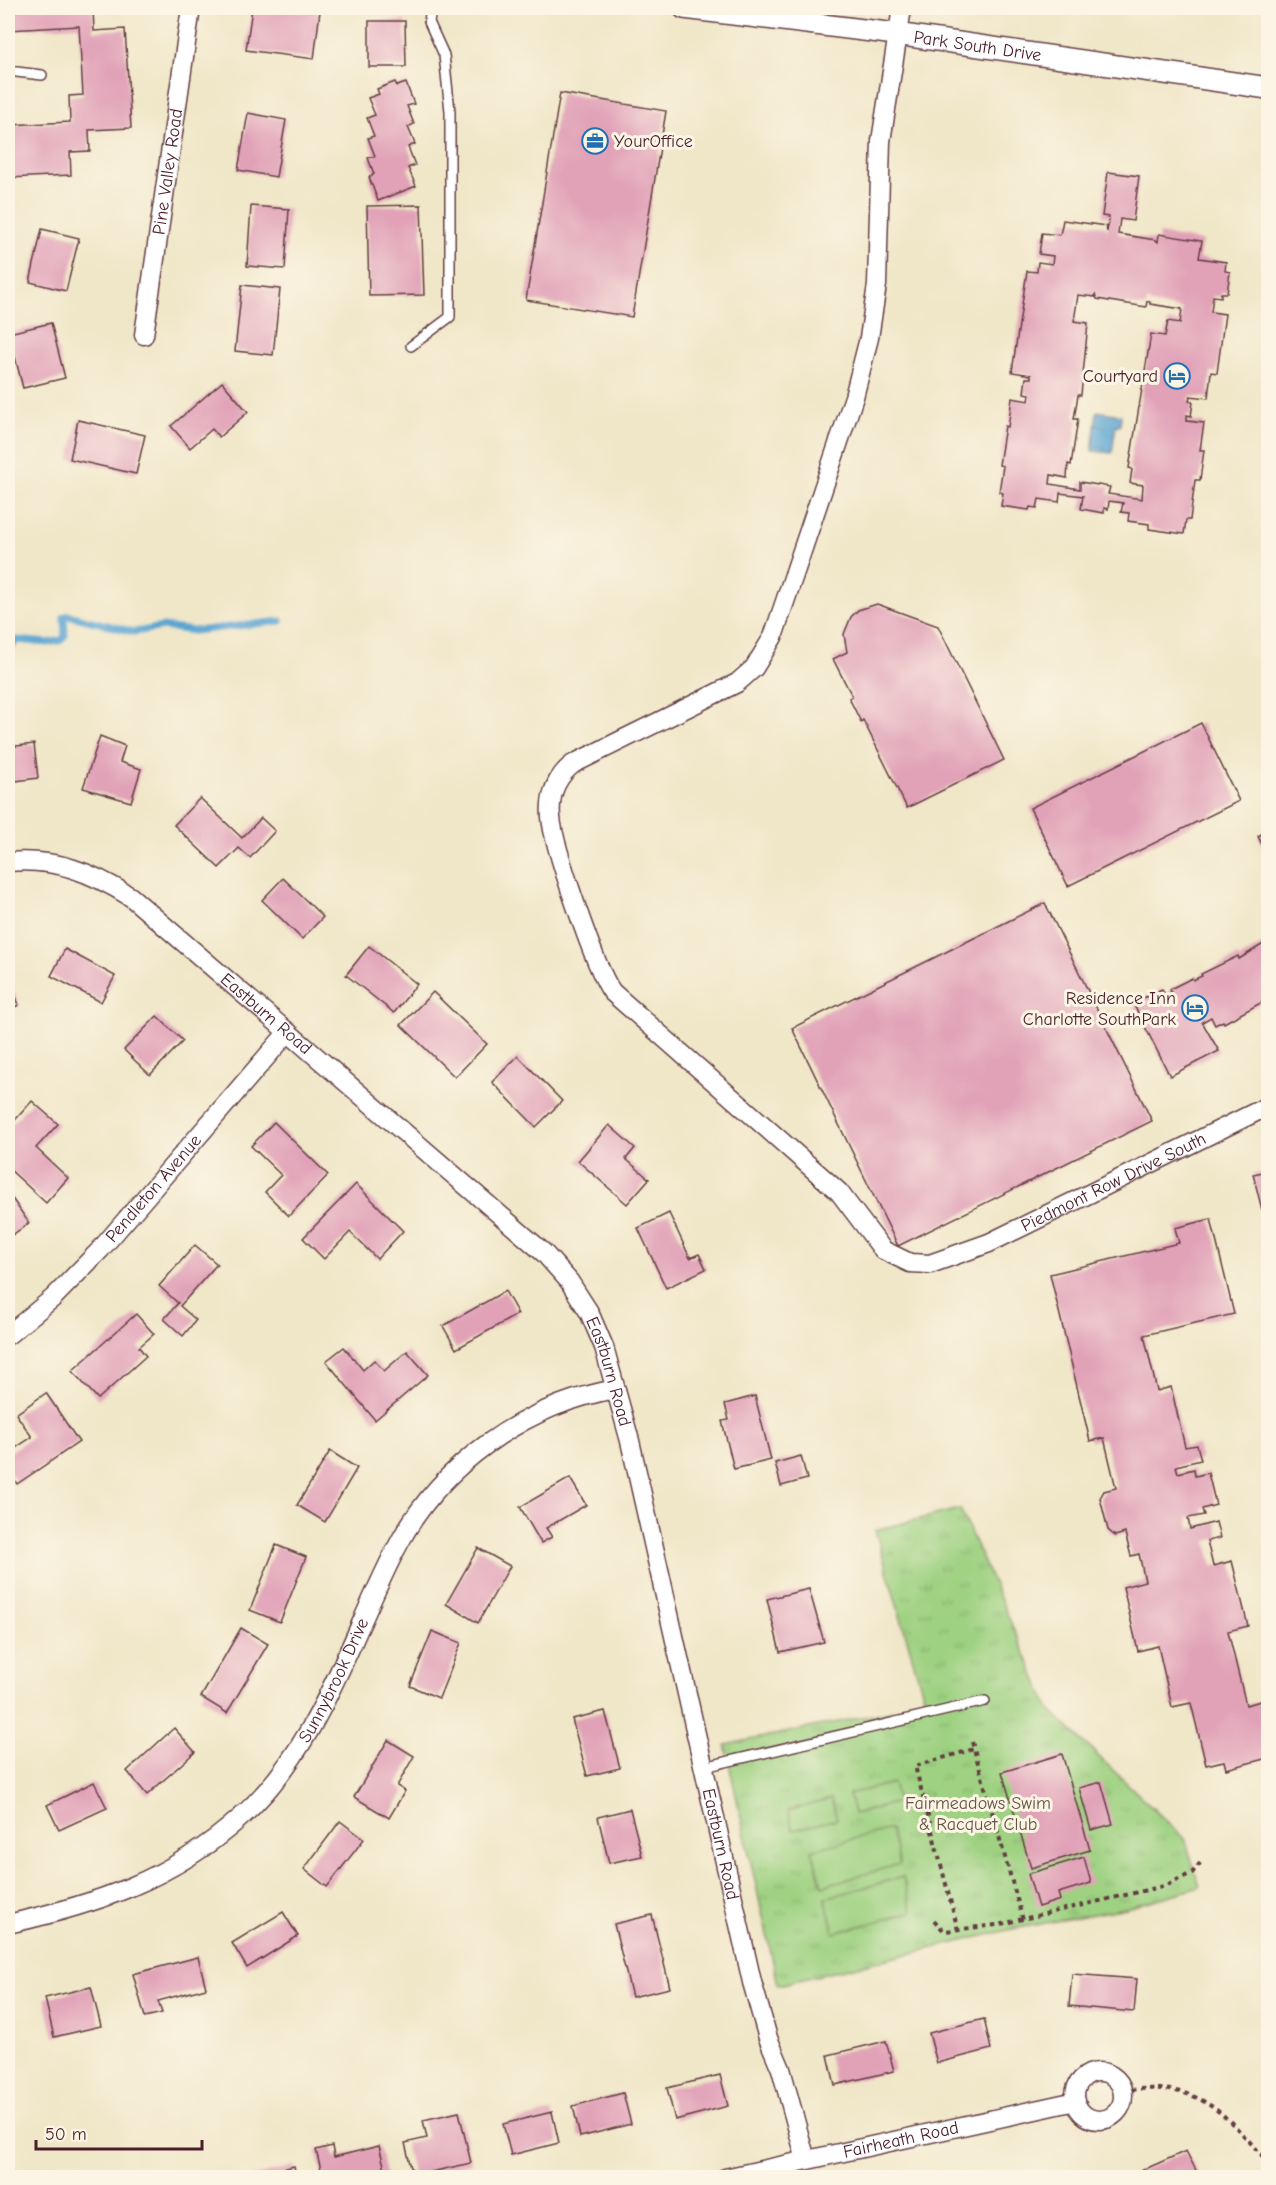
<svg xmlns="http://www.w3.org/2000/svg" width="1276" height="2185" font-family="'Comic Neue',sans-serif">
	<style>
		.park { fill: url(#park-tufts); stroke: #747856; stroke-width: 1.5 }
		.pitch { fill: #9ed181; stroke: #747856; stroke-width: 1.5 }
		.water { fill: url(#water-ripples); stroke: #52627e; stroke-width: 1.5 }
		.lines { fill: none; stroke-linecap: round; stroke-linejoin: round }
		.stream { stroke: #5aa5d2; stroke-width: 7 }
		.building { fill: #e1a2b8; fill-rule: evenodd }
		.service-casing { stroke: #633d43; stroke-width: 12 }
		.minor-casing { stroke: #633d43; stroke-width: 21 }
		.tertiary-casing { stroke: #633d43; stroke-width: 24 }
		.path { stroke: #633d43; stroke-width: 4; stroke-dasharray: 4.5 4.5; stroke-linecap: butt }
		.service { stroke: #fff; stroke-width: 9 }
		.minor { stroke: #fff; stroke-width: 18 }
		.tertiary { stroke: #fff; stroke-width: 21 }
		.labels { text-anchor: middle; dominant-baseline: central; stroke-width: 6; stroke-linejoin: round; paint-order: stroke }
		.street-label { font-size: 18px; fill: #4a1f2b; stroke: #fcf5e5 }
		.poi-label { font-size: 18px; fill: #4a1f2b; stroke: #fcf5e5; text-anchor: end }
		.park-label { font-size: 18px; fill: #635445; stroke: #fcf5e5 }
	</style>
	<defs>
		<pattern id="park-tufts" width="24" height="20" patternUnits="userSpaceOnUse" patternTransform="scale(1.5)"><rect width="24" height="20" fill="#9ed181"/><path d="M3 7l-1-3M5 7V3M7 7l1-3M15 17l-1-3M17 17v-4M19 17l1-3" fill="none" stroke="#8ab370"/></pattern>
		<pattern id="water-ripples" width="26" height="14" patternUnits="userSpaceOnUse" patternTransform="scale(1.5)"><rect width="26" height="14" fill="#5aa5d2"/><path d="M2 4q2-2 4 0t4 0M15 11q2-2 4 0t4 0" fill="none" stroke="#4c86ab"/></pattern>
	</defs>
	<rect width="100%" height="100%" fill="#fcf5e5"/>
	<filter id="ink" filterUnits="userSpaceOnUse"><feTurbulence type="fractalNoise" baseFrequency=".0167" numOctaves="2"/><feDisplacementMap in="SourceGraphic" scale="12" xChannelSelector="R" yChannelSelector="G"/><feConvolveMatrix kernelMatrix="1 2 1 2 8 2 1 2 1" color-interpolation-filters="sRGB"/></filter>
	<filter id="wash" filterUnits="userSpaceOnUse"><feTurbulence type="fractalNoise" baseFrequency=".008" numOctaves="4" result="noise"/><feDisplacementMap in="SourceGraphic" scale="24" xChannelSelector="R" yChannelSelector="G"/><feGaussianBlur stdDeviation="1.35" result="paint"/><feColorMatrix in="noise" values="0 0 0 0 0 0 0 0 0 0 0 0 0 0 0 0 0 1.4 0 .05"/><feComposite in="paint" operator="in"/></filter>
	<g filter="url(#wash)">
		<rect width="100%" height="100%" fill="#f0e6c8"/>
		<!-- park -->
		<path class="park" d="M960,1509l90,201 135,129 15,48 -74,21 -118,22 -230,55 -53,-240 201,-41 -51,-174z"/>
		<!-- pitch -->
		<g class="pitch">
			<path d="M893,1783l5,19 -44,12 -5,-20z"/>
			<path d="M831,1799l6,20 -44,11 -5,-19z"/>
			<path d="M890,1829l10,35 -78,22 -10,-36z"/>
			<path d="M903,1877l9,35 -78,21 -9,-35z"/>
		</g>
		<!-- water -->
		<path class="water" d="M1097,411l24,4 -1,10h-4l-4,28 -20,-2z"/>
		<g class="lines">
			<!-- stream -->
			<path class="stream" d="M8,651l9,-11 31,3 14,-3 3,-5 -1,-18 4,-2 66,17 29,-5 31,4 87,-10"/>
		</g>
		<g id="blocks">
			<!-- building -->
			<g class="building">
				<path d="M8,8h85l1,23 31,-2 6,99 -42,2 1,21 -20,1 1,23 -63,3v-53l62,-3 -1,-26 14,-1 -4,-69 -71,4z"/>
				<path d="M252,8l68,3 -6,48 -68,-9z"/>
				<path d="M369,21h36l1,46h-37z"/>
				<path d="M395,82l2,4 9,-3 8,21 -7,2 7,18 -6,3 7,17 -7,3 7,18 -7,3 8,18 -38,15 -9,-24 5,-3 -6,-16 7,-2 -7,-18 6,-2 -7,-18 8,-3 -7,-17 11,-4 -2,-5z"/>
				<path d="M560,93l106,18 -34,206 -106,-17z"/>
				<path d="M248,113l38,7 -10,57 -38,-7z"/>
				<path d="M1108,172l31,4 -6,45 -13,-2 -2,15 38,6 2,2 1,-8 43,7 -3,17 27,4 -1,9 5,1 -3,21h-6v4l-8,-1 -2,16 14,2 -8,59 -6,-1 -3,26 -18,-2 -1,5 4,1 -2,14 -4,-1v6l17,2 -4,27h4l-4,30h-5l-5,40h-4l-2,14 -35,-5v-5l-21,-3 1,-8 -8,-1 2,-9 -14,-2 -1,8 -4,-1v5l-23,-4 2,-13 -23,-3 -1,9 -20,-3 -2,9 -7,-1 -1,3 -28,-4 2,-13 -4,-1 4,-26 -4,-1 6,-39 3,1 4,-29 17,3 1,-7 -6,-1 2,-15h5v-3l-19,-3 15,-101 10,1 1,-10 14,2 1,-8 -14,-2 3,-21 18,2 3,-15 43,6 1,6 2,-15 -7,-1zM1095,294l2,5 49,8 1,-6 3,1v2l32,5 -2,14 -12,-2 -3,15 -14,-2 -22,134 3,1 -2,14 13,2 -1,14 -34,-5 2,-7 -30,-5v7l-30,-5 1,-9 16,3 1,-14 3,1 7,-46h-4l4,-24h3l7,-72 -14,-2 4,-26 17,2z"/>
				<path d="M421,205l3,90 -55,1 -2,-90z"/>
				<path d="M251,206l38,3 -4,60 -38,-3z"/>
				<path d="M42,229l37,9 -13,53 -36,-9z"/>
				<path d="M242,285l38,4 -7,66 -38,-4z"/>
				<path d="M51,323l14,55 -42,10 -14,-55z"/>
				<path d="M222,382l26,30 -29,25 -7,-8 -22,19 -19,-22z"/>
				<path d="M78,420l67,15 -9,39 -66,-15z"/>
				<path d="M877,604l61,22 66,134 -97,48 -44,-88 -2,2 -12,-24 3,-2 -19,-37 14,-7 -3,-18 7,-17 7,-7z"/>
				<path d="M1201,723l38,78 -171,85 -38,-78z"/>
				<path d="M100,736l25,10 -5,16 21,7 -10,33 -48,-14z"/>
				<path d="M34,744l4,34 -30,4v-35z"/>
				<path d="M200,798l42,40 19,-20 14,13 -25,27 -11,-10 -20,20 -45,-43z"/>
				<path d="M1268,830v28l-10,-22z"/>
				<path d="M283,878l40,39 -21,22 -40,-39z"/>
				<path d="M1045,903l107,218 -254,125 -106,-218z"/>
				<path d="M1268,941v58l-44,24 -1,-2 -8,4 -4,-8 -9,5 17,29 -49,25 -37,-73 29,-14 3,6 6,-3 -1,-3 22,-11 1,2 9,-4 -1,-2 37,-18 1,3z"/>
				<path d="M369,946l48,38 -23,29 -48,-38z"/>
				<path d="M65,949l50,27 -14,26 -50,-26z"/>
				<path d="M8,976l11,29 -11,5z"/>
				<path d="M433,992l54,52 -32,33 -54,-52z"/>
				<path d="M157,1016l26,25 -33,34 -26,-25z"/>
				<path d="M518,1056l44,45 -26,26 -44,-45z"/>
				<path d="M32,1101l26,23 -22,24 32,30 -22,25 -38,-35v-40z"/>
				<path d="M274,1122l54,53 -39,41 -24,-24 16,-17 -30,-29z"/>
				<path d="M609,1125l26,23 -9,11 23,20 -22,25 -49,-43z"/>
				<path d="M1268,1171v38l-6,1 -9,-36z"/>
				<path d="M356,1184l47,47 -26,28 -27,-27 -26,27 -21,-21z"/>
				<path d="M11,1197l18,26 -21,15v-39z"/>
				<path d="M669,1213l21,45 9,-4 7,15 -40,19 -28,-60z"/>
				<path d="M1211,1219l23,95 -90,21 13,56 14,-4 14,60 12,-2 4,15 -25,6 2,7 16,-4 1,7 13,-3 8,32 -14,4 2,6 -16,3 2,11 26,-7 4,16 -13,3 6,25 19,-5 16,65 -20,5 18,74 22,-6v59l-42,11 -2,-8 -18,4 -15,-62 -19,4 -14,-61 -20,5 -15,-64 22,-6 -6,-27 -8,2 -6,-23 -10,3 -7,-6 -8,-32 4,-7 12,-3 -12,-50 -14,3 -40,-167 129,-31 -4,-15z"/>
				<path d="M195,1245l22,19 -37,42 16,14 -13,16 -19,-17 14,-16 -19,-17z"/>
				<path d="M505,1291l13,23 -62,35 -13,-23z"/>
				<path d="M136,1314l18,20 -15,13 7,9 -48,43 -26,-28z"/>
				<path d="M344,1347l19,23 11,-10 10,11 23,-20 21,24 -53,45 -49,-59z"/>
				<path d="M46,1393l33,49 -62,42 -9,-15v-16l24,-16 -16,-23z"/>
				<path d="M755,1396l16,64 -37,9 -12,-48 7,-1 -4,-16z"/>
				<path d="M330,1451l27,17 -32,54 -28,-17z"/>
				<path d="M801,1456l6,23 -26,7 -6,-23z"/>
				<path d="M570,1478l16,27 -40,23 6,9 -11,6 -21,-36z"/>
				<path d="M276,1545l30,12 -26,65 -30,-12z"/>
				<path d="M478,1548l32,18 -32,57 -32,-19z"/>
				<path d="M809,1589l15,53 -44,10 -13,-53z"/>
				<path d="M241,1628l27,16 -41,69 -26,-16z"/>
				<path d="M432,1631l29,12 -22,55 -29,-12z"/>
				<path d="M605,1711l15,57 -33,8 -15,-57z"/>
				<path d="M174,1728l21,24 -48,43 -20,-24z"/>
				<path d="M388,1740l26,16 -17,30 8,5 -16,27 -35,-21z"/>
				<path d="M1062,1754l28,96 -59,18 -29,-96z"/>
				<path d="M94,1782l13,26 -48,22 -12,-25z"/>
				<path d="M1101,1782l12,42 -22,6 -12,-42z"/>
				<path d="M630,1809l12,47 -33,7 -11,-46z"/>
				<path d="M340,1821l24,18 -37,48 -23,-18z"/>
				<path d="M1084,1857l7,26 -33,10 2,7 -22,7 -10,-33z"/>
				<path d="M283,1912l15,24 -51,32 -15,-25z"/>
				<path d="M652,1915l18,73 -38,9 -18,-73z"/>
				<path d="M198,1957l8,31 -48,13 4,12 -17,4 -12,-43z"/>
				<path d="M1072,1974l65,5 -3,33 -65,-6z"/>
				<path d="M91,1987l10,39 -47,11 -9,-39z"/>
				<path d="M984,2019l7,30 -54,14 -8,-30z"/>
				<path d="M886,2041l8,30 -59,14 -7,-30z"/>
				<path d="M720,2075l8,31 -53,14 -8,-32z"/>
				<path d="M623,2093l8,31 -51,13 -7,-31z"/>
				<path d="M459,2112l12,51 -58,13 -8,-33 22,-5 -4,-18z"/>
				<path d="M552,2112l7,31 -48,12 -8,-31z"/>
				<path d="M332,2146l2,11 45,-11 8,31 -64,1 -7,-28z"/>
				<path d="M1186,2151l14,27h-68l6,-3 -2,-2z"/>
				<path d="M294,2166l3,12h-46v-1z"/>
			</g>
		</g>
	</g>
	<g filter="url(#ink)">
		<use href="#blocks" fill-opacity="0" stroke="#633d43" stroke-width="1.5"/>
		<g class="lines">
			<!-- service casing -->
			<g class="service-casing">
				<g id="service">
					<path d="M8,71l34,4"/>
					<path d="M411,346l39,-29v-206l-6,-56 -15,-33 2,-14"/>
					<path d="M704,1767l281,-66"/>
				</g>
			</g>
			<!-- minor casing -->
			<g class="minor-casing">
				<g id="minor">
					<path id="s1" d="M902,8l-21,133 -4,144 -8,53 -15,59 -81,240 -19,31 -17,15 -164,81c-17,13 -24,32 -22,53 2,28 45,153 61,175l227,200 44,58 27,13 20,1 59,-21 279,-137"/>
					<path id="s2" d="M144,335l47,-327"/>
					<path id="s3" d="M8,862c48,-4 83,10 123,35l413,356 25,28 20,31 15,35 26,94 122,541 16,56 13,31 25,91"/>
					<path id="s4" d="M8,1335l45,-37 47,-48 188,-218"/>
					<path id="s5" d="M8,1924c88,-20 163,-44 232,-106 80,-72 108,-176 156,-269 42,-83 128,-144 220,-160"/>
					<circle cx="1099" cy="2096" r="24"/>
					<path id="s6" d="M725,2178l351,-77"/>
				</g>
			</g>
			<!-- tertiary casing -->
			<g class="tertiary-casing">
				<g id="tertiary">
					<path id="s7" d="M684,8l212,26 372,54"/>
				</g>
			</g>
			<!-- path -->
			<g class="path">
				<path d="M972,1742l51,178"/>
				<path d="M934,1920l10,11 53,-6 167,-39 28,-13 9,-11"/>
				<path d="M958,1930l-43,-164 59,-17"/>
				<path d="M1122,2091c76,-11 98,18 145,70"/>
			</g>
			<!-- service -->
			<use href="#service" class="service"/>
			<!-- minor -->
			<use href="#minor" class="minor"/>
			<!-- tertiary -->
			<use href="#tertiary" class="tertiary"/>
		</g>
	</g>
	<!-- icons -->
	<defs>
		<g id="office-ring" transform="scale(1.35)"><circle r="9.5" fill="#fcf5e5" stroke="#1f6fb2" stroke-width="1.5"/><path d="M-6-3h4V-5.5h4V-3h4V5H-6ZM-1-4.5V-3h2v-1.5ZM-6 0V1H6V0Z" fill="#1f6fb2"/></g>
		<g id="hotel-ring" transform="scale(1.35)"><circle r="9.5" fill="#fcf5e5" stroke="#1f6fb2" stroke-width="1.5"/><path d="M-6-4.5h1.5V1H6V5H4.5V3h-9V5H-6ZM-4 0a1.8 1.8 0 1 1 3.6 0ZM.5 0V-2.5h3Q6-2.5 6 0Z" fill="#1f6fb2"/></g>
	</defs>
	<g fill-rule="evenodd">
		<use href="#office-ring" x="595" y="141"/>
		<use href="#hotel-ring" x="1177" y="376"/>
		<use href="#hotel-ring" x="1195" y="1008"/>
	</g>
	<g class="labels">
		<!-- street labels -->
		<g class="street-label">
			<text stroke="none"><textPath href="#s7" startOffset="296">Park South Drive</textPath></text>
			<text stroke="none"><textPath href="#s2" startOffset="165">Pine Valley Road</textPath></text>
			<text stroke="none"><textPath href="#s3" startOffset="309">Eastburn Road</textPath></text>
			<text stroke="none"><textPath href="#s1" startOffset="1761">Piedmont Row Drive South</textPath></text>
			<text stroke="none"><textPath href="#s4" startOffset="207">Pendleton Avenue</textPath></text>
			<text stroke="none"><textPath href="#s3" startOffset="813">Eastburn Road</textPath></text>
			<text stroke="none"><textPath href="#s5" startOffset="426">Sunnybrook Drive</textPath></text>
			<text stroke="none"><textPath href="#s3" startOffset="1299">Eastburn Road</textPath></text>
			<text stroke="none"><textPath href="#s6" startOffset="180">Fairheath Road</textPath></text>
		</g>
		<!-- poi labels -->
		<g class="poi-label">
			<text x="614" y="141" text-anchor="start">YourOffice</text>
			<text x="1158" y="376">Courtyard</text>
			<text x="1176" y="998">Residence Inn<tspan x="1176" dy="21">Charlotte SouthPark</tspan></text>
		</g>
		<!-- park labels -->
		<g class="park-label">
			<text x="978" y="1803">Fairmeadows Swim<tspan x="978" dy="21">&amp; Racquet Club</tspan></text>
		</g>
	</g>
	<!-- margin -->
	<rect width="1276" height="2185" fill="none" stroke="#fcf5e5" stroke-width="30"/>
	<!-- scale -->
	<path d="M36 2140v9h166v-9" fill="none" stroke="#4a1f2b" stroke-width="3"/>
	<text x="45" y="2140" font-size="18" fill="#4a1f2b" stroke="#fcf5e5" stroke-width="4.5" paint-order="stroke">50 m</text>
</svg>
